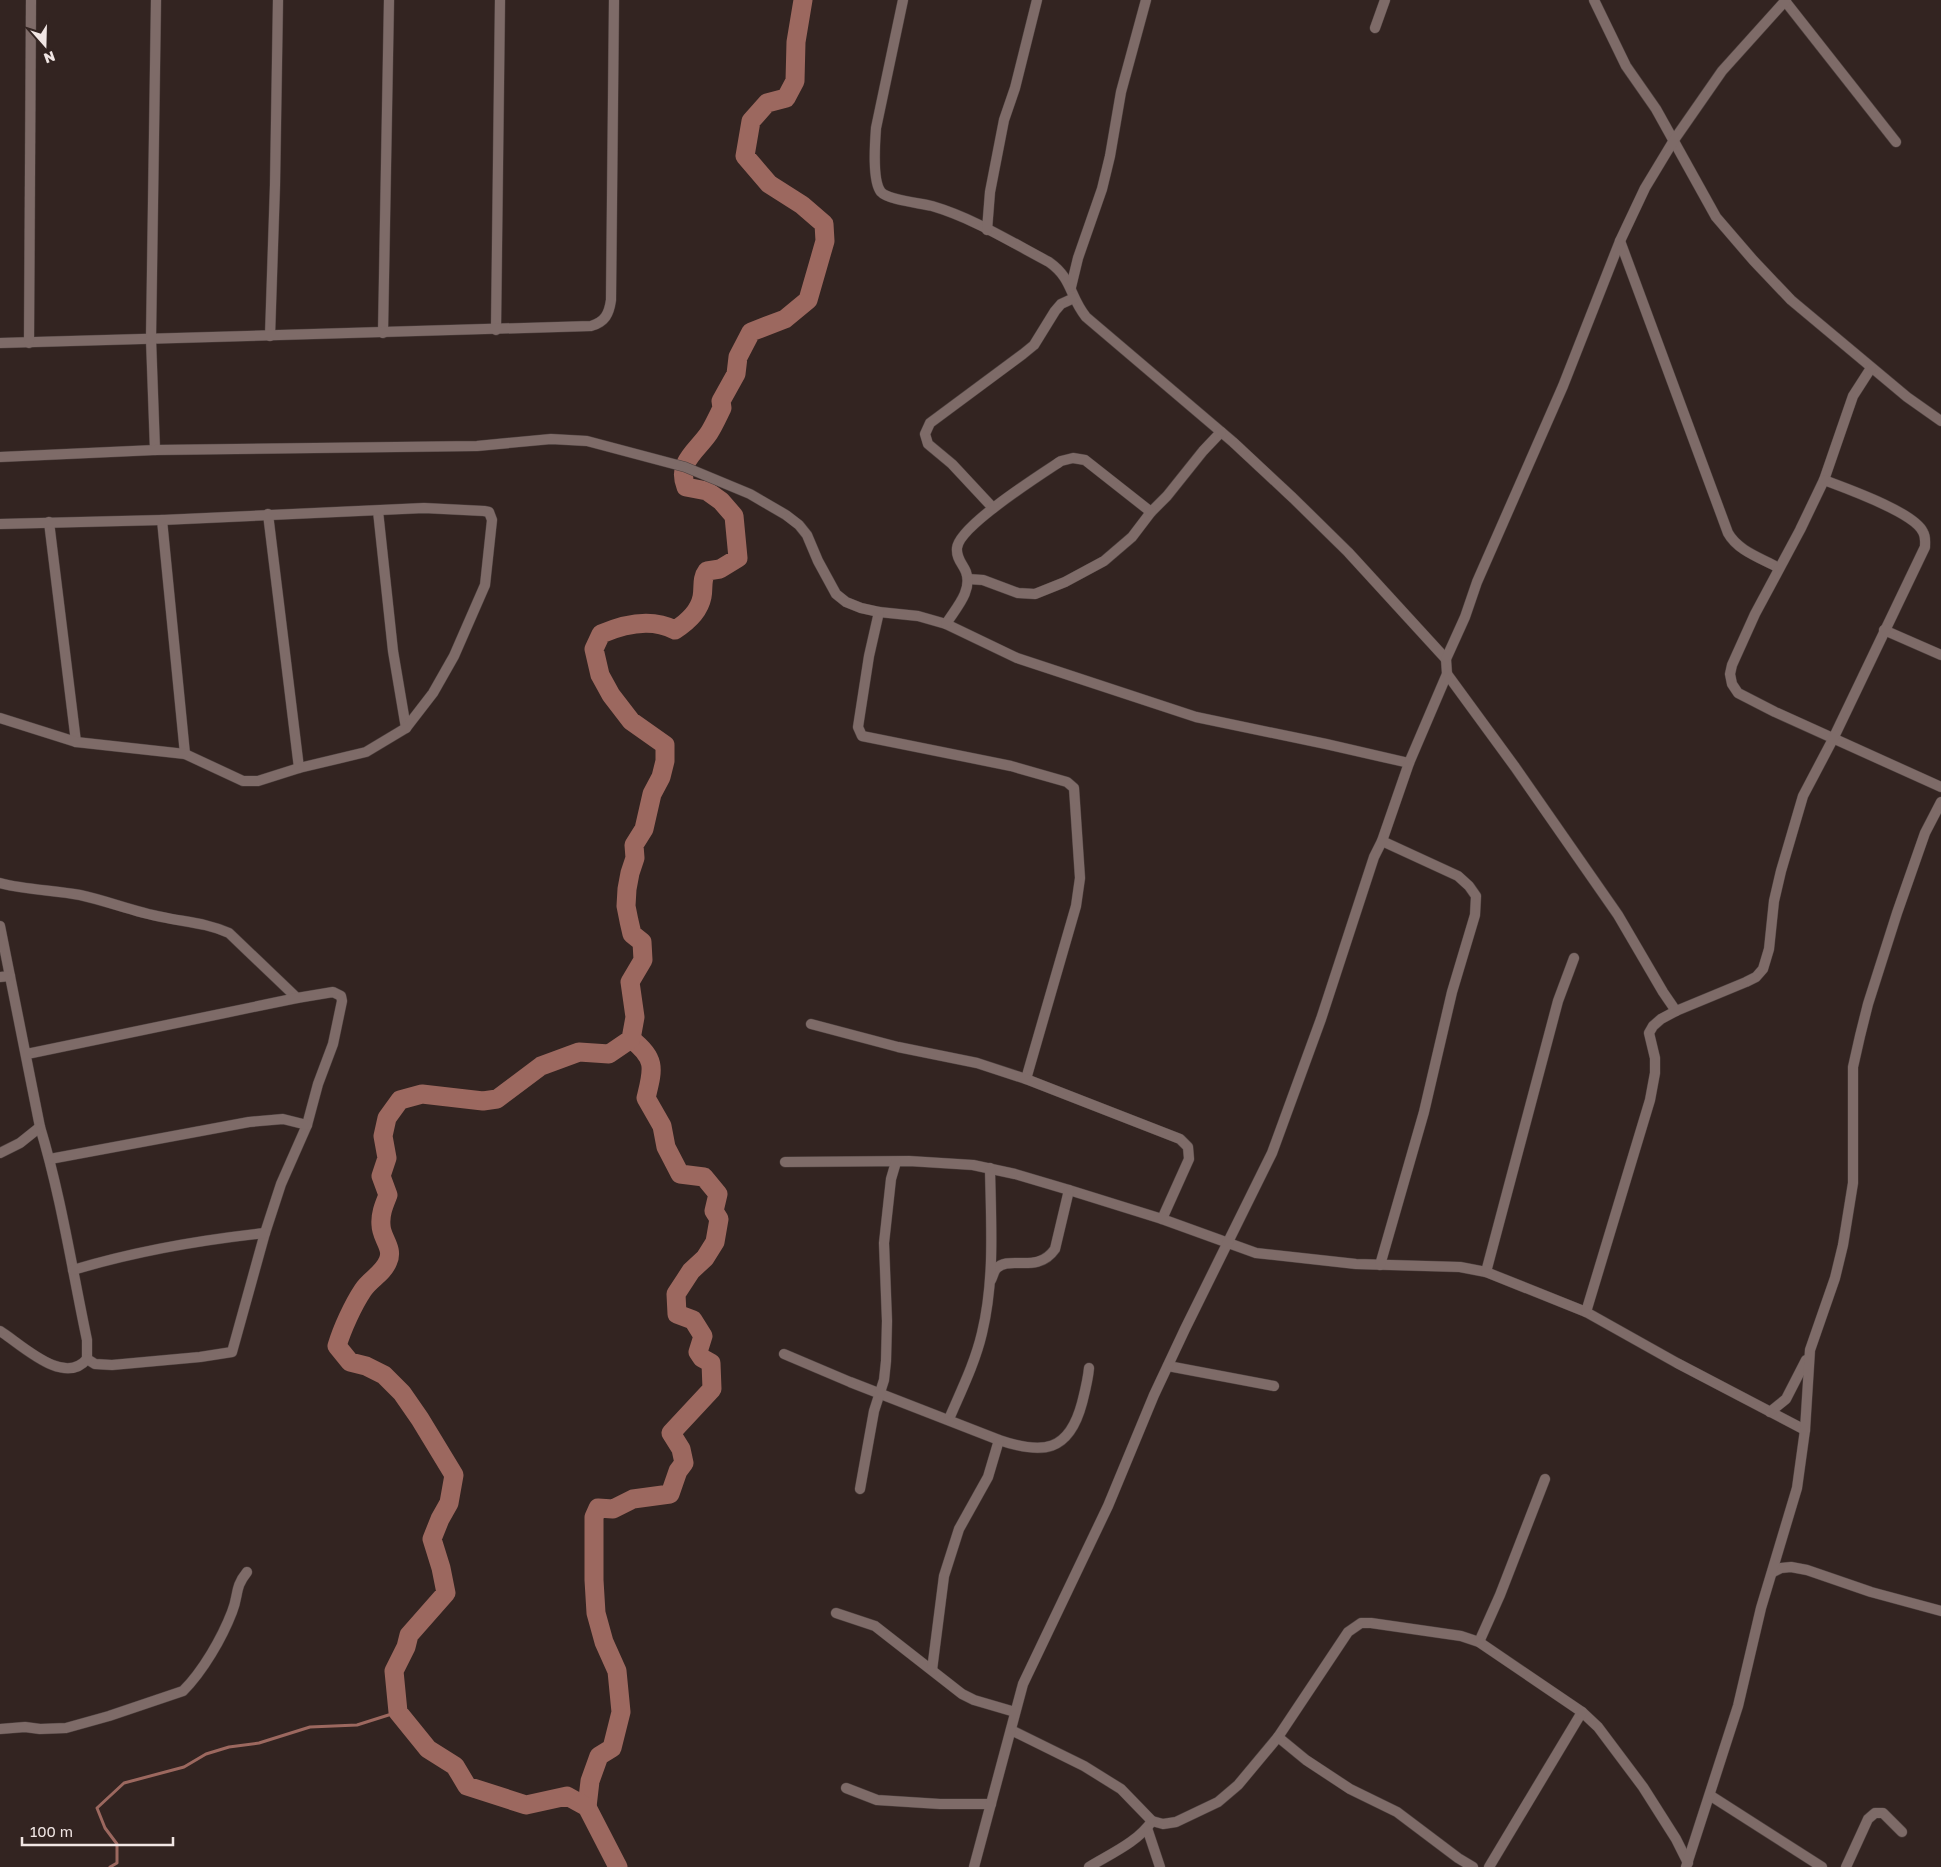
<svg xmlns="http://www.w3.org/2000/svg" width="1941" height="1867" font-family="'Golos Text',sans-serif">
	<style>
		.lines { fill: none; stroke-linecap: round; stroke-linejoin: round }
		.stream { stroke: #9c685f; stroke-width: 3 }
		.river { stroke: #9c685f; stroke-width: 19 }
		.street-casing { stroke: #4e413f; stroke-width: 11 }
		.street { stroke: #7e6b68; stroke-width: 10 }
	</style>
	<rect width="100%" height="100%" fill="#332421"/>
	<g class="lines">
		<!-- stream -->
		<path class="stream" d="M110,1867l7,-4v-19l-12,-16 -8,-20 27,-25 60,-16 22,-13 23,-7 30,-4 51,-16 47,-2 41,-13"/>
		<!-- river -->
		<g class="river">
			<path d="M587,1807l3,-26 9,-25 13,-8 9,-36 -4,-41 -13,-29 -8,-29 -2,-33v-63l4,-9 15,1 20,-10 37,-5 8,-23 6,-8 -3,-14 -10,-16 41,-44 -1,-26 -9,-5 -4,-6 5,-16 -10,-16 -16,-6 -1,-20 15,-23 14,-13 10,-16 4,-23 -5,-8 4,-17 -14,-17 -24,-3 -14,-27 -4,-21 -16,-28c7,-29 11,-39 -15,-59"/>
			<path d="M618,1867l-31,-60 -20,-11 -41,9 -59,-19 -12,-20 -27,-17 -30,-37 -4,-41 12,-24 3,-12 37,-42 -5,-25 -9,-29 8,-20 9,-16 5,-28 -34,-56 -18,-26 -18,-18 -18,-9 -16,-4 -13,-16c5,-17 16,-41 26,-56 7,-11 20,-16 25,-29 6,-13 -7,-23 -7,-36 -1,-11 3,-20 7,-30l-7,-19 6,-18 -4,-22 4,-18 13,-18 22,-6 61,7 14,-2 44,-33 38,-14 30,2 22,-15 4,-22 -5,-35 13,-22 -1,-18 -10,-8 -3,-13 -3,-15 1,-17 3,-16 5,-15 -1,-13 10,-16 8,-35 9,-17 4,-16v-16l-34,-24 -20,-26 -11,-20 -6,-26 7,-15c23,-10 51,-16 74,-4 11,-7 24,-18 27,-33 2,-10 -1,-18 5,-26l13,-2 18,-11 -4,-42 -13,-15 -14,-10 -21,-4c-10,-25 11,-36 23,-54 5,-8 9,-17 13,-25l-1,-7 15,-27 2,-17 13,-25 34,-13 23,-19 17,-59 -1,-17 -22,-19 -33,-21 -24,-28 6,-35 16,-18 19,-5 9,-17 1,-39 7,-42"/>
		</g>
		<!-- street casing -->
		<g class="street-casing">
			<g id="street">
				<path d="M903,0l-27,128c-1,14 -4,53 5,64 7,8 39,11 51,14 41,12 79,36 117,56 24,17 20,34 37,55l147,125 60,56 55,54 98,107"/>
				<path d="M1594,0l32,66 30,43 60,108 37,43 38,40 116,97 34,24"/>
				<path d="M1785,1l111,141"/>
				<path d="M1375,28l10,-28"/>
				<path d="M987,230l3,-38 14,-72 11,-32 22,-88"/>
				<path d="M1620,241l108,292c10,18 33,25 51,35"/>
				<path d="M1071,287l7,-29 24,-69 8,-33 11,-64 25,-92"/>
				<path d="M496,330l4,-330"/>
				<path d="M383,333l6,-333"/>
				<path d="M270,336l5,-151 3,-185"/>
				<path d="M0,343l591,-17c14,-4 18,-12 20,-26l3,-300"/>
				<path d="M29,343l2,-343"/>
				<path d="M1871,368l-18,28 -29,84 -24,50 -45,84 -23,51 -2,9 2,10 6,9 37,19 166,75"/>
				<path d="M155,450l-4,-111 5,-339"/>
				<path d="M0,457l155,-7 322,-4 74,-7 36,2 98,26 65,27 36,21 13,10 8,10 11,26 18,33 10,8 15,6 18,4 39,4 28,8 71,34 179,59 130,27 83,19"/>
				<path d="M993,508l-41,-44 -24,-20 -3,-10 5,-11 93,-69 11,-9 21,-34 6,-7 13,-6"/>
				<path d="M378,511l15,140 13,77"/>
				<path d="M268,514l31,254"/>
				<path d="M162,520l23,234"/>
				<path d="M49,522l27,220"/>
				<path d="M0,524l162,-4 262,-12 60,3 5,1 3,8 -7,65 -31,71 -21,37 -27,35 -40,24 -67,16 -41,13h-15l-58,-27 -109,-12 -76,-24"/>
				<path d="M968,579l15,1 35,13 17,1 30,-12 39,-21 28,-24 19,-25 16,-16 36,-45 18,-19"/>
				<path d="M879,612l-10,44 -11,71 4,9 149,30 56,16 7,6 6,90 -4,28 -50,173"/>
				<path d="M946,624c9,-15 27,-33 20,-52 -3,-8 -10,-13 -9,-24 2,-22 83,-73 104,-87l12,-3 12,2 66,52"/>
				<path d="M1884,630l57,25"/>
				<path d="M1447,674l68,93 103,148 45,77 13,19"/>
				<path d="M0,883c26,7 54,7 80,12 28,6 54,17 82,22 23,5 45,6 67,16l68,65"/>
				<path d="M0,926l40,201c21,69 32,142 47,213v19l8,5 17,1 88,-8 32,-5 33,-119 16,-49 26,-59 11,-41 15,-40 9,-43 -1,-5 -8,-4 -36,6 -270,56"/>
				<path d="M0,977l10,-1"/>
				<path d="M811,1024l87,23 79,16 49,16 154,60 8,8 1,12 -27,60"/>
				<path d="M0,1153l20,-10 20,-16"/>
				<path d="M50,1159l199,-37 34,-3 24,6"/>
				<path d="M785,1162l124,-1 64,4 42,9 54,16 93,29 94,34 100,11 104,3 26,5 100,40 91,51 128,67"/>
				<path d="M1380,1265l44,-153 28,-120 23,-77 1,-19 -7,-10 -11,-10 -76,-35"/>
				<path d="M73,1270c63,-19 127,-30 192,-37"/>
				<path d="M1486,1272l72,-271 16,-43"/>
				<path d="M991,1280c2,-4 3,-9 5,-11 13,-15 41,6 59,-20l14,-59"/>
				<path d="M1586,1312l64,-212 5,-27v-15l-6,-25 4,-7 8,-7 15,-8 70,-29 10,-5 7,-8 6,-20 5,-48 7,-30 22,-75 30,-57 92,-192c0,-6 1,-10 -2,-15 -9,-20 -78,-44 -99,-52"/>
				<path d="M0,1331c21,13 64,56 87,28"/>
				<path d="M784,1354l66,28 149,58c44,15 70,12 83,-37 3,-12 6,-23 7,-35"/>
				<path d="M1168,1366l106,20"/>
				<path d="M1770,1412l16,-13 20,-39"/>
				<path d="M949,1419c12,-28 26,-56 33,-86 13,-54 9,-110 8,-165"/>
				<path d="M860,1489l14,-78 10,-31 2,-19 1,-40 -3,-78 7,-64 5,-17"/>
				<path d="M1773,1572l8,-4 10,-1 16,3 64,22 70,19"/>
				<path d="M836,1613l39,13 87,68 12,6 41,12"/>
				<path d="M1479,1642l21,-47 45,-116"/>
				<path d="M932,1670l12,-94 15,-47 29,-52 11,-37"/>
				<path d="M0,1729l25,-2 15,2 26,-1 43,-12 74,-25c20,-20 39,-53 49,-79 7,-17 2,-24 15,-40"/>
				<path d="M1011,1730l73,36 37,23 31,32 11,3 13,-2 42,-20 20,-17 40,-48 70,-105 13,-9h10l90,13 18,6 103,70 16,15 45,60 33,52 12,24"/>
				<path d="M1278,1737l28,23 44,29 47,23 61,46 15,9"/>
				<path d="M846,1788l31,12 63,4h51"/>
				<path d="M1711,1796l111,71"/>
				<path d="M1147,1828l13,39"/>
				<path d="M974,1867l49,-183 85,-178 46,-111 31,-66 87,-176 49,-134 53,-162 8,-16 27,-78 38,-89 -1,-15 19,-42 12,-35 86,-196 57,-145 25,-53 29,-48 48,-69 64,-71"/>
				<path d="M1089,1867c21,-13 49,-25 63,-46"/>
				<path d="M1489,1867l93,-155"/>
				<path d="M1686,1867l52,-161 23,-98 36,-120 8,-58 5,-80 25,-72 8,-33 10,-62v-116l7,-31 8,-32 29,-91 28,-80 16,-31"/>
				<path d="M1846,1867l22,-48 7,-6h8l19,19"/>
			</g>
		</g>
		<!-- street -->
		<use href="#street" class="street"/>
	</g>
	<!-- north arrow -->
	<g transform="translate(45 45) rotate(160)" stroke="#332421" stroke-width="4" paint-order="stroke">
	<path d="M0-4L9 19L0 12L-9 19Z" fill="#f1e6e4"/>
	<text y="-8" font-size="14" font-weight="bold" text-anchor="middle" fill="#f1e6e4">N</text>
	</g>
	<!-- scale -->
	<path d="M22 1837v8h151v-8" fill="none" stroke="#f1e6e4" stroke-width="2.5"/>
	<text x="30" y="1837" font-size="15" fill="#f1e6e4" stroke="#332421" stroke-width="4" paint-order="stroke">100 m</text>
</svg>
